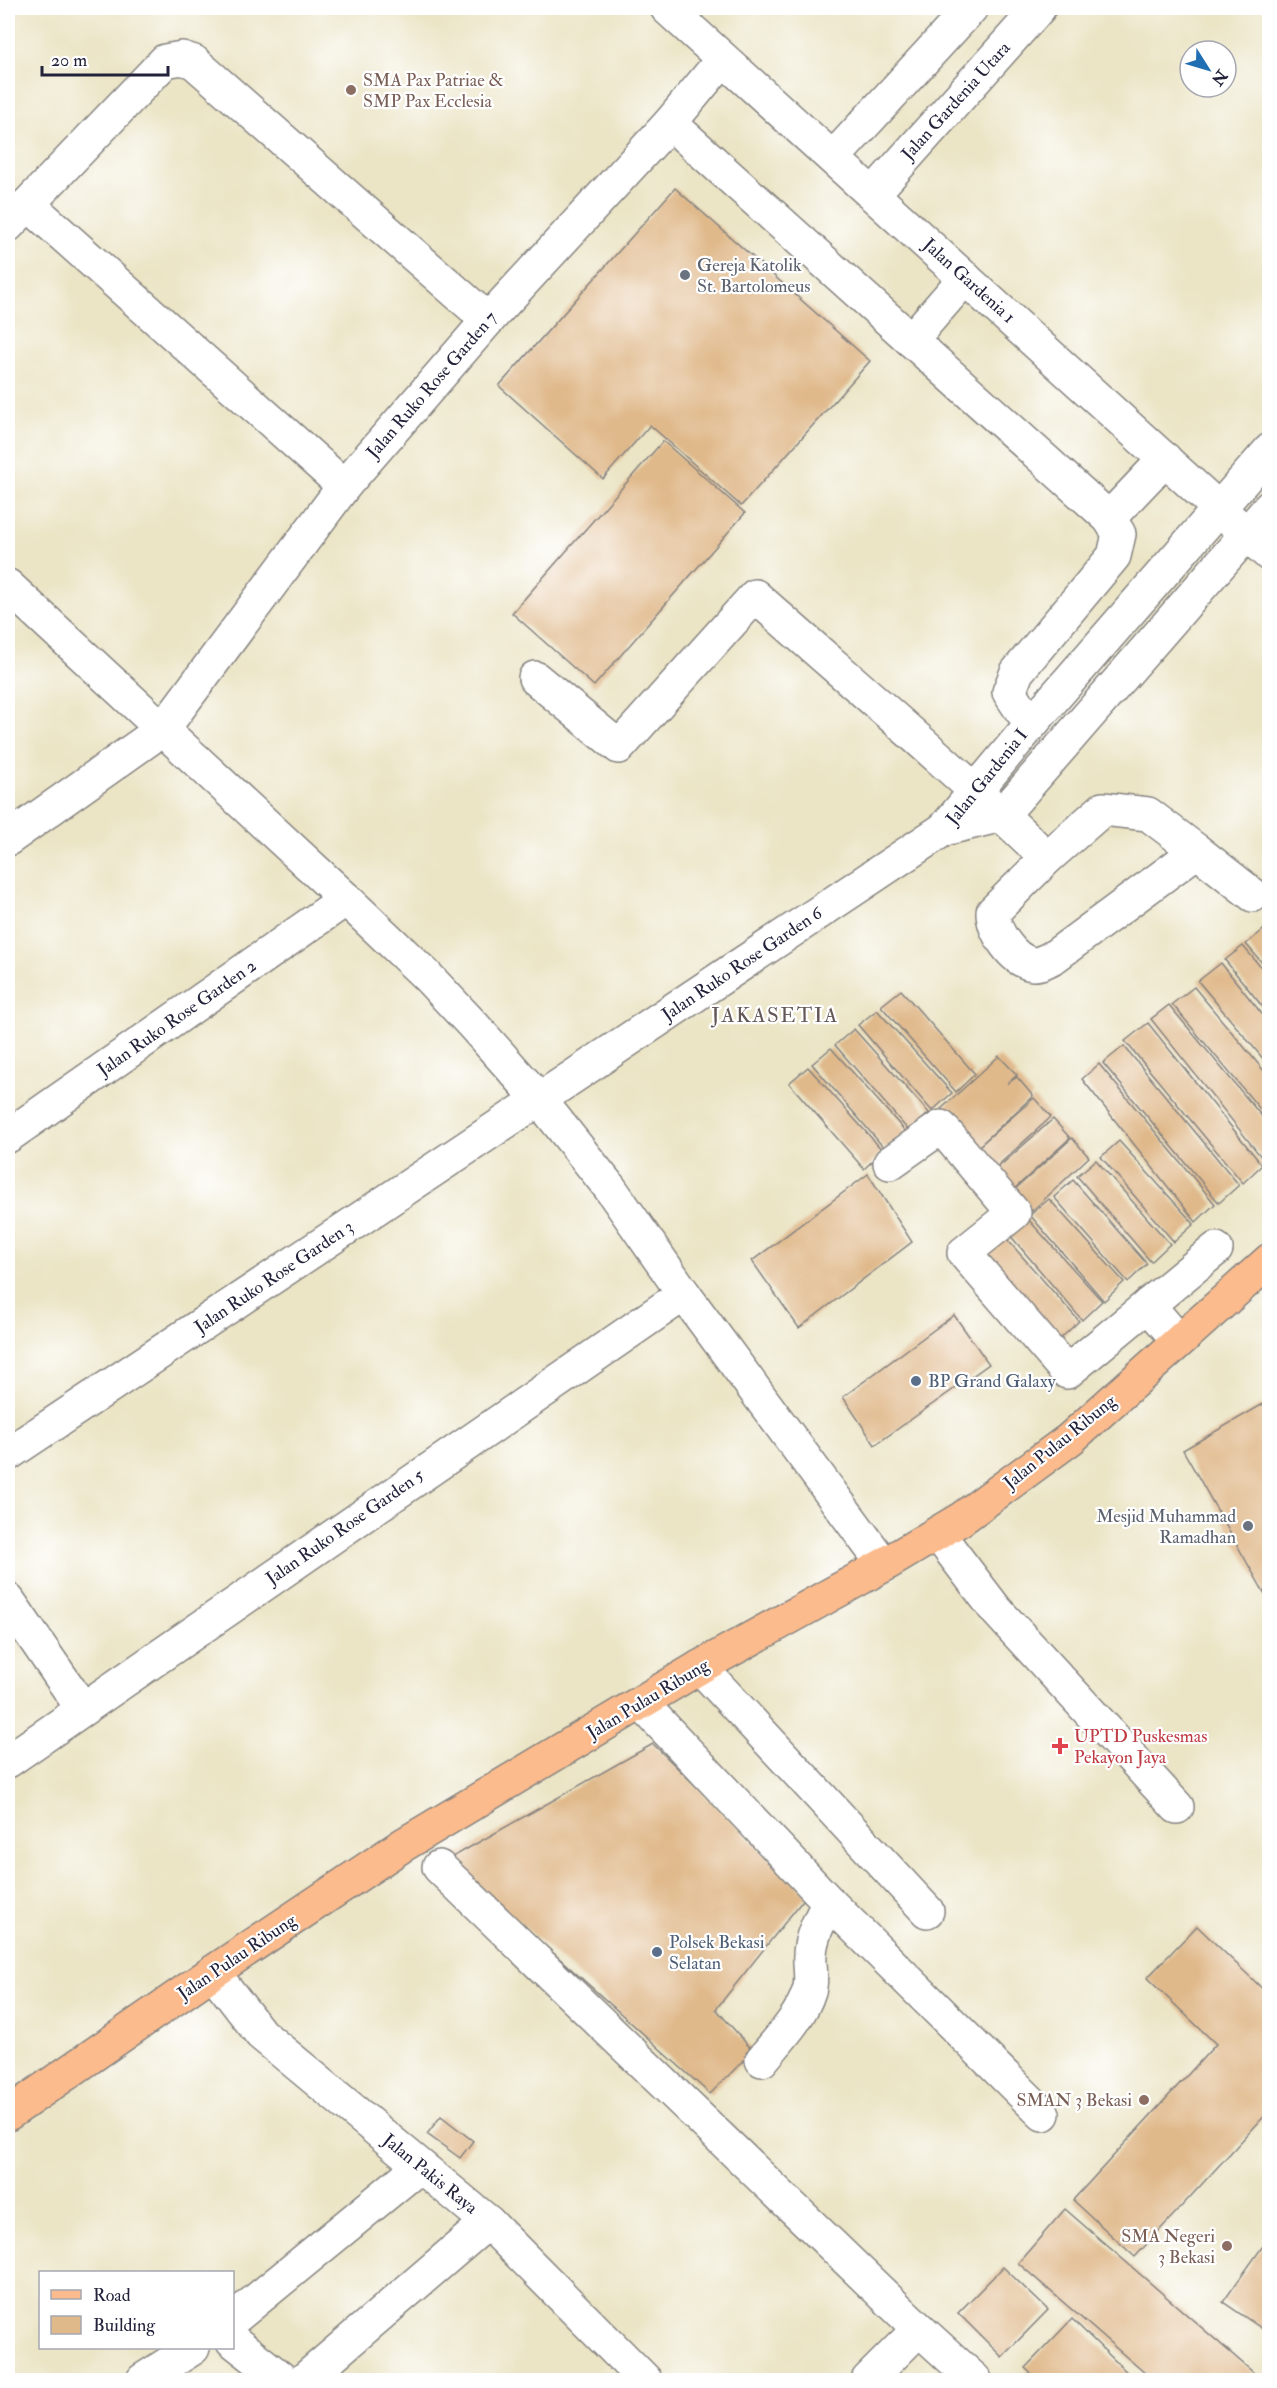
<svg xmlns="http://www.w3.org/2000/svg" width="1277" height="2388" font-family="'IM FELL Double Pica',serif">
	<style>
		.building { fill: #e0b98b }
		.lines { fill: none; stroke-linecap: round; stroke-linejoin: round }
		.minor-casing { stroke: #868380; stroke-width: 36 }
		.major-casing { stroke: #868380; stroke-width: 36 }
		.minor { stroke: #fff; stroke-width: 33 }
		.major { stroke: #fbbb8d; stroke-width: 33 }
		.education-dot { fill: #8d6e63; stroke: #fff; stroke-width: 2 }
		.worship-dot { fill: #6b7280; stroke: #fff; stroke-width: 2 }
		.service-dot { fill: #5c6f8a; stroke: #fff; stroke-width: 2 }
		.health-dot { fill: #e0444e; stroke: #fff; stroke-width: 2 }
		.labels { text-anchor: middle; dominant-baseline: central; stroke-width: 4.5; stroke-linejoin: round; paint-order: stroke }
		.education-label { font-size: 18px; fill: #785e54; stroke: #fff; text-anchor: end }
		.street-label { font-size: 18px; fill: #22223b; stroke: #fff }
		.worship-label { font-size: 18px; fill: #5b616d; stroke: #fff; text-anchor: start }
		.service-label { font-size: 18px; fill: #4e5e75; stroke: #fff; text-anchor: start }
		.health-label { font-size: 18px; fill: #be3a42; stroke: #fff; text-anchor: start }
		.quarter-label { font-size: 21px; letter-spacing: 1.5px; fill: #645757; stroke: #fff }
	</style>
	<rect width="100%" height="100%" fill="#fff"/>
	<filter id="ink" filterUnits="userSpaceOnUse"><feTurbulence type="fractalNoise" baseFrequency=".0167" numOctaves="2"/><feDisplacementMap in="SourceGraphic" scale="12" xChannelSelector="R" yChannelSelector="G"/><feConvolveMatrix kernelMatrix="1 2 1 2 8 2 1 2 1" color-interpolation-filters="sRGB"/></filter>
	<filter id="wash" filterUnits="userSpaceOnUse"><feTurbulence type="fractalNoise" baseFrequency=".008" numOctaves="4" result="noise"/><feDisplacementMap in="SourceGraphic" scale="24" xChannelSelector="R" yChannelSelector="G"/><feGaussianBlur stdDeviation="1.35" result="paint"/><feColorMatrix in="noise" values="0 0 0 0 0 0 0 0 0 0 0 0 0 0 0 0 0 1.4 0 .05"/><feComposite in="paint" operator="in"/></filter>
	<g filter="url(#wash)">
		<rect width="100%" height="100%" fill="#ebe4c5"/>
		<g id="blocks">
			<!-- building -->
			<g class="building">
				<path d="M675,188l195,173 -129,145 -91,-81 -47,54 -104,-93z"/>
				<path d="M663,441l82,72 -151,173 -82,-73z"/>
				<path d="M1267,927l3,3v42l-24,-28z"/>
				<path d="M1243,946l27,32v38l-45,-56z"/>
				<path d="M1221,963l49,61v43l-72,-86z"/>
				<path d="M1194,987l76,91v43l-98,-117z"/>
				<path d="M901,990l74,84 -19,18 -75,-86z"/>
				<path d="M1169,1005l101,121v33l-4,4 -115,-144z"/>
				<path d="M877,1010l75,83 -20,18 -74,-86z"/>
				<path d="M1148,1023l114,142 -19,18 -118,-142z"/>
				<path d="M854,1029l75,84 -20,18 -74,-86z"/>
				<path d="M1124,1046l115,139 -20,18 -116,-140z"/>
				<path d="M831,1048l75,84 -21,17 -73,-85z"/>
				<path d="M999,1056l18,19 -10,9 10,-7 16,19 -55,51 56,-49 17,19 -58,53 -52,-61z"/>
				<path d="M1099,1064l116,140 -19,18 -114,-143z"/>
				<path d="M808,1067l75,84 -19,18 -75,-86z"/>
				<path d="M1053,1119l17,19 -58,53 -18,-20z"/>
				<path d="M1072,1138l17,19 -57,54 -19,-20z"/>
				<path d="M1119,1141l75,83 -20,18 -73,-85z"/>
				<path d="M1096,1160l74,84 -19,18 -74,-86z"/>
				<path d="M868,1174l44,68 -113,86 -47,-67z"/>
				<path d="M1073,1180l74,84 -19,18 -74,-85z"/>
				<path d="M1049,1199l75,83 -20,19 -74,-86z"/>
				<path d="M1027,1218l75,83 -20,19 -73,-86z"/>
				<path d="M1005,1237l74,84 -19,18 -75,-85z"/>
				<path d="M954,1315l35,49 -114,81 -32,-48z"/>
				<path d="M1270,1400v203l-87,-153z"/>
				<path d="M653,1744l154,151 -91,114 37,42 -43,43 -261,-235z"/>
				<path d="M1197,1926l73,70v114l-135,147 -62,-57 143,-156 -69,-66z"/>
				<path d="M441,2116l32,25 -13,17 -33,-24z"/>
				<path d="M1065,2209l197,171h-109l-135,-117z"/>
				<path d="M1270,2236v98l-47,-32z"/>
				<path d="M1003,2267l45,43 -46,47 -44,-44z"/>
				<path d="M1072,2319l63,61h-97l-13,-12z"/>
			</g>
		</g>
	</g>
	<g filter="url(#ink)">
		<use href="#blocks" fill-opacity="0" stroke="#868380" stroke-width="1.5"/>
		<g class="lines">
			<!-- minor casing -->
			<g class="minor-casing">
				<g id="minor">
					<path d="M667,8l603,547"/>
					<path d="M670,123l439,395 10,16 -5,22 -97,116 -8,20 12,18 12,12"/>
					<path d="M833,158l138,-150"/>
					<path d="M873,194l166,-186"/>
					<path d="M28,204l316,282"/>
					<path d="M8,225l157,-164 17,-3 12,4 294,258"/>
					<path d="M911,340l54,-62"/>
					<path d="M1270,450l-237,272 -89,107 58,-14 268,-308"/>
					<path d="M1109,518l56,-59"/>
					<path d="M8,586l338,313 81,77 46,49 66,74 71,89 74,106 200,271"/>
					<path d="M535,678l84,69 136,-151c98,87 198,171 292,262l-54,54c0,19 20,49 40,52 8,0 15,-4 22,-8l142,-105 56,44"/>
					<path d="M8,839l155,-110 181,-243 144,-166 182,-197 53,-64"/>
					<path d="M1047,858l56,-49 45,5 49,37"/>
					<path d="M8,1136l338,-237"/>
					<path d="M890,1163l51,-36 73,86 -50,40 103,119 149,-123"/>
					<path d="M1148,1305l31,36"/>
					<path d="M8,1454l936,-625"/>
					<path d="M938,1534l58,76 181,197"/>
					<path d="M8,1600l74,108"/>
					<path d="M700,1667l227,244"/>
					<path d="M641,1703l188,199 214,212"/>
					<path d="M8,1761l676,-467"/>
					<path d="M439,1867l480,462 56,51"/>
					<path d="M213,1972l48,62 227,188 157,158"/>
					<path d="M762,2060c17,-21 39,-43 47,-69 4,-11 0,-25 1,-37 1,-19 11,-36 19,-52"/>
					<path d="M232,2320l188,-154"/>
					<path d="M232,2340l51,40"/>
					<path d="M143,2380l50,-32"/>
					<path d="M304,2380l184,-158"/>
					<path d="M868,2380l51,-51"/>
				</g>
			</g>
			<!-- major casing -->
			<g class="major-casing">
				<path id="major" d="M8,2114l205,-142 190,-127 297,-178 184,-102 77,-46 109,-80 200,-179"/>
			</g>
			<!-- minor -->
			<use href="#minor" class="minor"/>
			<!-- major -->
			<use href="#major" class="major"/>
		</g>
	</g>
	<!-- markers -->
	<g class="education-dot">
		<circle cx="351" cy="90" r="6"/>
		<circle cx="1144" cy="2100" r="6"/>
		<circle cx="1227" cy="2246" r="6"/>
	</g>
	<g class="worship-dot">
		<circle cx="685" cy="275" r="6"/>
		<circle cx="1248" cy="1526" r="6"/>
	</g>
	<g class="service-dot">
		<circle cx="916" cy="1381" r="6"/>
		<circle cx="657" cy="1952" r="6"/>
	</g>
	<path class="health-dot" d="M1057 1737h6v6h6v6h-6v6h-6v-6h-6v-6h6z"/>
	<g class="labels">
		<!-- education labels -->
		<g class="education-label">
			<text x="363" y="80" text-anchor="start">SMA Pax Patriae &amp;<tspan x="363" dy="21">SMP Pax Ecclesia</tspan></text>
			<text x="1132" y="2100">SMAN 3 Bekasi</text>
			<text x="1215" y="2236">SMA Negeri<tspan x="1215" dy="21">3 Bekasi</tspan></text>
		</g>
		<!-- street labels -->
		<g class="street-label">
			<text transform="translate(956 101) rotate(-48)">Jalan Gardenia Utara</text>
			<text transform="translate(969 281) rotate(42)">Jalan Gardenia 1</text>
			<text transform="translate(432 385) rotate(-49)">Jalan Ruko Rose Garden 7</text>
			<text transform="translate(987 777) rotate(-51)">Jalan Gardenia I</text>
			<text transform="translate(742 964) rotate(-34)">Jalan Ruko Rose Garden 6</text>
			<text transform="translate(177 1018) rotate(-35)">Jalan Ruko Rose Garden 2</text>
			<text transform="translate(274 1277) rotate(-34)">Jalan Ruko Rose Garden 3</text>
			<text transform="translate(1060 1442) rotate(-39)">Jalan Pulau Ribung</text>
			<text transform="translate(345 1527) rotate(-35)">Jalan Ruko Rose Garden 5</text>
			<text transform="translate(648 1699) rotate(-31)">Jalan Pulau Ribung</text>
			<text transform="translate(237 1957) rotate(-34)">Jalan Pulau Ribung</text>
			<text transform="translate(430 2174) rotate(39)">Jalan Pakis Raya</text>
		</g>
		<!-- worship labels -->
		<g class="worship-label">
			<text x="697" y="265">Gereja Katolik<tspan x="697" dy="21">St. Bartolomeus</tspan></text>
			<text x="1236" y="1516" text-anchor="end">Mesjid Muhammad<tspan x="1236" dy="21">Ramadhan</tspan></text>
		</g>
		<!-- service labels -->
		<g class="service-label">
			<text x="928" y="1381">BP Grand Galaxy</text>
			<text x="669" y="1942">Polsek Bekasi<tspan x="669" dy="21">Selatan</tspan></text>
		</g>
		<!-- health labels -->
		<g class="health-label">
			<text x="1074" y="1736">UPTD Puskesmas<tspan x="1074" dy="21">Pekayon Jaya</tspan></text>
		</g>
		<!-- quarter labels -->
		<g class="quarter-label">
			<text x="775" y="1015">JAKASETIA</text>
		</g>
	</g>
	<!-- margin -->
	<rect width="1277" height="2388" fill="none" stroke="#fff" stroke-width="30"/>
	<!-- legend -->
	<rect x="39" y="2271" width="195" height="78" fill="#ffffff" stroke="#a7a7b1" stroke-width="1.5"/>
	<rect x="51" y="2290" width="30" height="9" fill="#fbbb8d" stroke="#a7a7b1" stroke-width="1.5"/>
	<text x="93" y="2301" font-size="18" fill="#22223b">Road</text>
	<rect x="51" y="2316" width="30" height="18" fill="#e0b98b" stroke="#a7a7b1" stroke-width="1.5"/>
	<text x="93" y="2331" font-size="18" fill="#22223b">Building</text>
	<!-- north arrow -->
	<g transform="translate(1208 69) rotate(127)"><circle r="28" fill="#ffffff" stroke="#a7a7b1" stroke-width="1.5"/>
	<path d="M0-4.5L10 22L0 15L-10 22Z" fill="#1f6fb2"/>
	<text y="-9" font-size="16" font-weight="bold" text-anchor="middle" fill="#22223b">N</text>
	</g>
	<!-- scale -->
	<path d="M42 66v9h126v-9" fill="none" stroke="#22223b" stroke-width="3"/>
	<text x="51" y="66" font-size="18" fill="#22223b" stroke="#ffffff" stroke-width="4.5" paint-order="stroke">20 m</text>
</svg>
